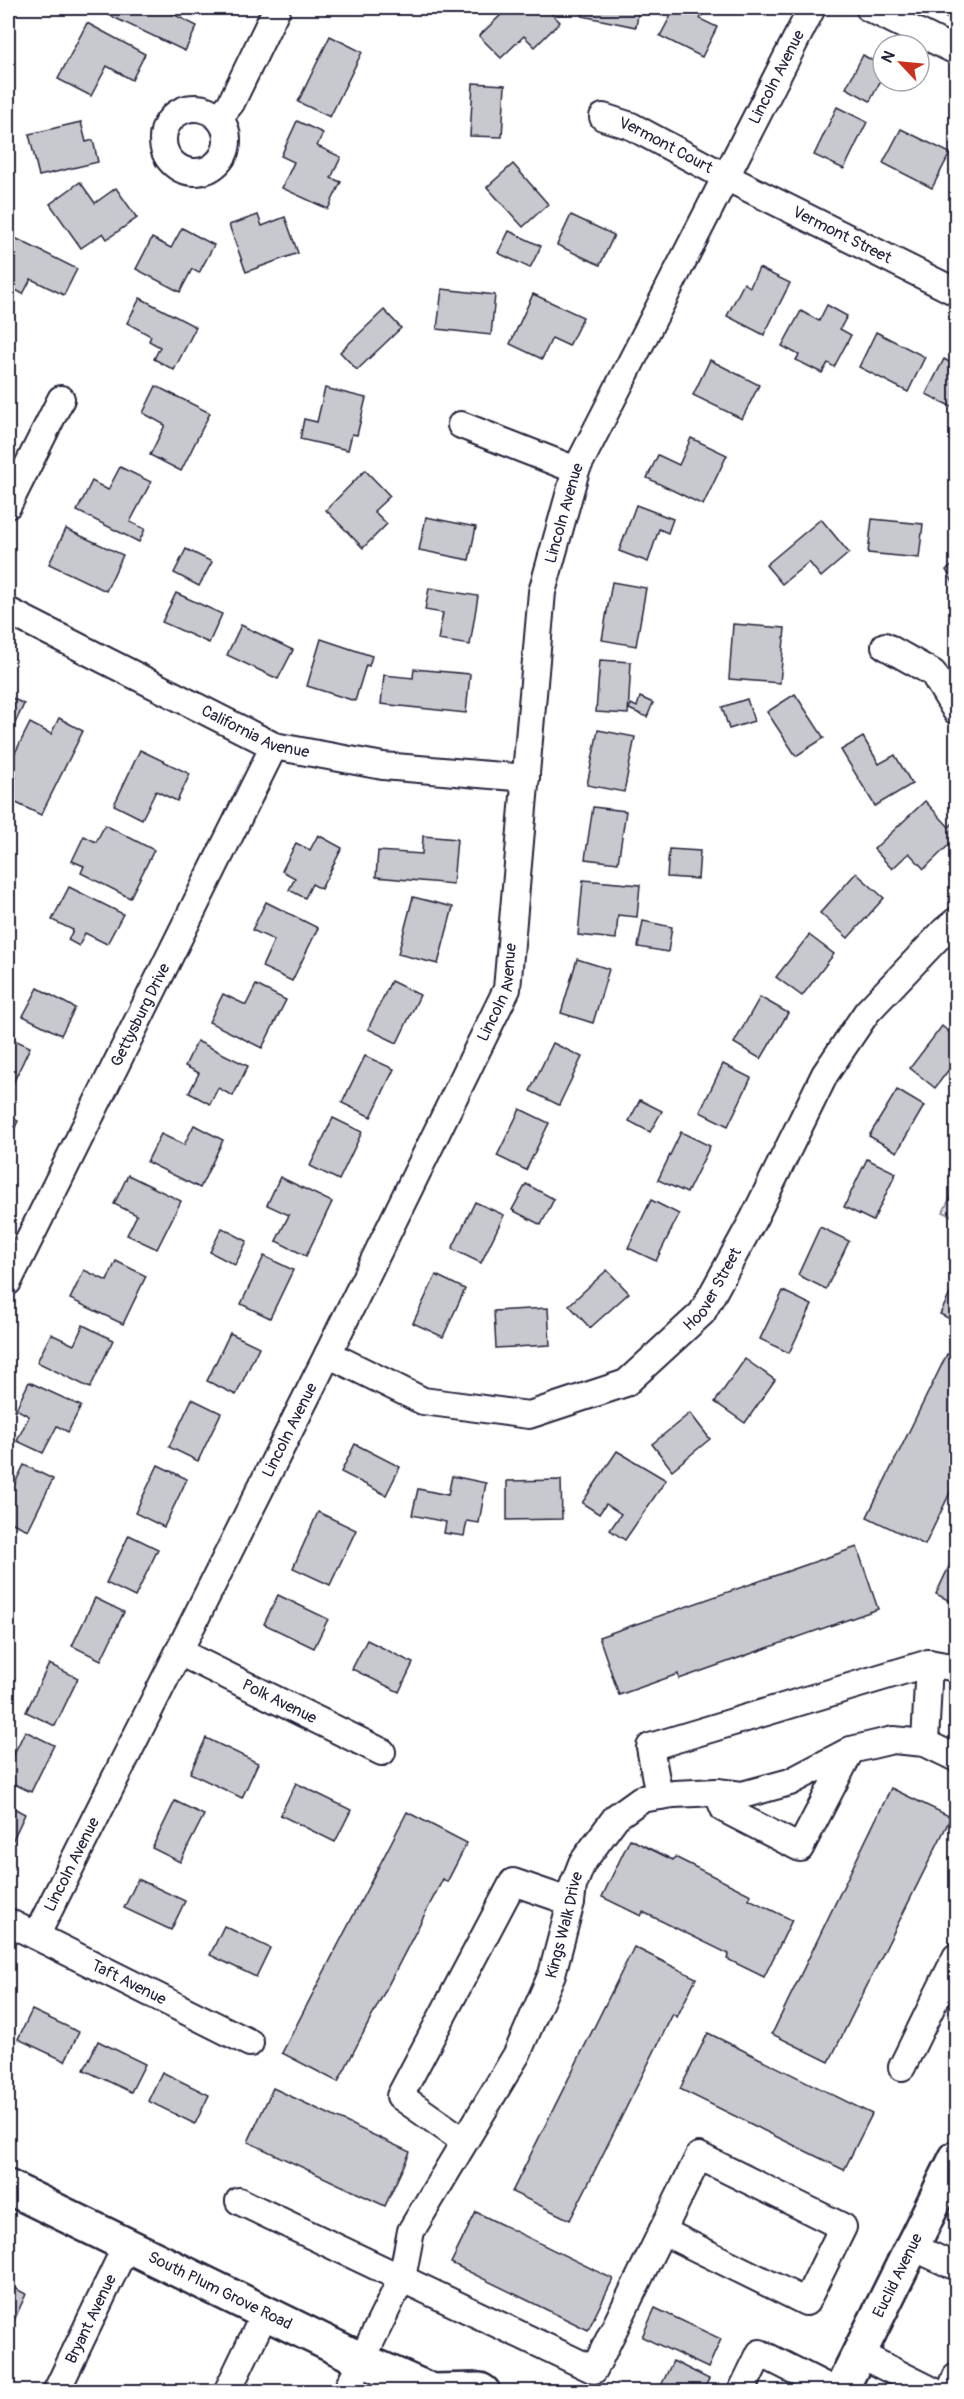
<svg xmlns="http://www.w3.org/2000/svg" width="964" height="2399" font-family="Pangolin,sans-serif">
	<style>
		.green { fill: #dfdfe2; stroke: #80808e; stroke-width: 1.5 }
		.building { fill: #c8c8cf; stroke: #22223b; stroke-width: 1.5 }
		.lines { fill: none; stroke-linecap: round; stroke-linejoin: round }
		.minor-casing { stroke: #22223b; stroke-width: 30 }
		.major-casing { stroke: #22223b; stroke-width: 38 }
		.minor { stroke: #fff; stroke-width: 26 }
		.major { stroke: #fff; stroke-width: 33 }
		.labels { text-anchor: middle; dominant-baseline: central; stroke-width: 5; stroke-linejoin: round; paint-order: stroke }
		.street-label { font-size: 16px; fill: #22223b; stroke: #fff }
	</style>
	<rect width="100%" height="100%" fill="#fff"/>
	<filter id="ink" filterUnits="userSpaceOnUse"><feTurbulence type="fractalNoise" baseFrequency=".0167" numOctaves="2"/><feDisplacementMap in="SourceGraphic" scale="12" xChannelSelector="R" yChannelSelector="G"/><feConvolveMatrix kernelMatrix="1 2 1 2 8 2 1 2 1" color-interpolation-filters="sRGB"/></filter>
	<g filter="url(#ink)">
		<!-- green -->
		<path class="green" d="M956,1186v32l-13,-6z"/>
		<!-- building -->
		<g class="building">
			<path d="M104,8h68l-3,4 28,14 -12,25 -83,-39z"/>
			<path d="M499,8h47l14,14 -25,25 -11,-11 -23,22 -22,-22 25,-24z"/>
			<path d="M584,8h55l-3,19 -54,-11z"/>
			<path d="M675,8h31l-6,11 17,8 -15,30 -42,-21z"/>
			<path d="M947,8h9v15l-13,-7z"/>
			<path d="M87,23l58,31 -13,26 -25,-14 -16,30 -33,-17z"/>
			<path d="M330,36l32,16 -32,65 -32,-15z"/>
			<path d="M863,55l20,12v9l-13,25 -24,-13z"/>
			<path d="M473,83l32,2 -3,52 -32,-1z"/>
			<path d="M837,107l30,15 -23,47 -30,-14z"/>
			<path d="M297,121l26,12 -6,13 24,11 -10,21 10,4 -13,27 -46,-21 12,-26 -13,-6z"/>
			<path d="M81,122l5,20 7,-2 5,22 -59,14 -10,-42z"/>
			<path d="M901,129l49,24 -18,35 -49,-25z"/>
			<path d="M513,164l35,40 -25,23 -36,-40z"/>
			<path d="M80,182l15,21 21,-15 21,30 -30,21 -4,-6 -22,15 -31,-44z"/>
			<path d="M258,215l4,11 23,-9 13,36 -52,19 -17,-47z"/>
			<path d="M571,215l43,20 -14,30 -43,-20z"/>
			<path d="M182,228l32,17 -15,28 -7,-4 -12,23 -44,-23 16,-31 19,10z"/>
			<path d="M509,231l32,15 -11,22 -32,-15z"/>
			<path d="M13,237l64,32 -13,26 -33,-16 -8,15 -15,-8v-37z"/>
			<path d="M759,268l31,15 -26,52 -37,-19 17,-33 6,4z"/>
			<path d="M442,289l53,6 -4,40 -54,-6z"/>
			<path d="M533,294l50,23 -14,29 -17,-8 -10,21 -32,-15z"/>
			<path d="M140,298l56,29 -22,43 -20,-11 6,-12 -11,-6 2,-5 -24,-13z"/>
			<path d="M827,305l20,11 -7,13 11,6 -17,32 -6,-4 -6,10 -26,-13 3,-5 -17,-9 19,-35 18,10z"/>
			<path d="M384,310l17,18 -44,42 -17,-18z"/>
			<path d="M8,315l6,3 -6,14z"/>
			<path d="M876,332l49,25 -17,35 -49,-25z"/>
			<path d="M944,359l12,7v43l-30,-15z"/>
			<path d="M710,360l49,25 -17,34 -49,-24z"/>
			<path d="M156,386l54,27 -29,58 -31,-16 15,-30 -22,-12z"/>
			<path d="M325,388l41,10 -9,37 -5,-1 -4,16 -48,-11 4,-20 13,3z"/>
			<path d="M691,438l36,17 -24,50 -56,-27 11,-23 21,10z"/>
			<path d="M120,467l31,15 -21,40 15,7 -6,13 -62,-31 15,-30 16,9z"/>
			<path d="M365,470l25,26 -16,15 13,13 -24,24 -37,-38z"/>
			<path d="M636,505l37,14 -5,14 -9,-4 -11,33 -29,-11z"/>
			<path d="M426,517l50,10 -7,33 -50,-10z"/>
			<path d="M821,519l28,34 -28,24 -12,-15 -27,22 -16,-19z"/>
			<path d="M872,519l51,5 -4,34 -51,-5z"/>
			<path d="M66,529l57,26 -17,36 -57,-27z"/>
			<path d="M186,549l26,13 -13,24 -25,-13z"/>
			<path d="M956,563v25l-10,-18z"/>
			<path d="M612,582l34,6 -10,58 -34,-6z"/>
			<path d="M429,588l49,8 -8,49 -32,-5 5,-27 -18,-3z"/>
			<path d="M176,593l46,21 -13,29 -47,-21z"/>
			<path d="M733,624l52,4 -5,55 -51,-4z"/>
			<path d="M241,625l52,25 -15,29 -51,-24z"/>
			<path d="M321,639l51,17 -3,10 -3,-1 -11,36 -48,-15z"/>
			<path d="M600,660l31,2 -3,52 -32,-2z"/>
			<path d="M414,669l56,5 -4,39 -85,-9 3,-29 29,3z"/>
			<path d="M795,694l29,44 -28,18 -29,-44z"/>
			<path d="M8,696l16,8 -15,32h-1z"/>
			<path d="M640,697l13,6 -6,14 -18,-8 2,-5 6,3z"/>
			<path d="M747,699l7,22 -25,8 -7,-22z"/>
			<path d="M59,718l24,13 -42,84 -33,-16 8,-22 -8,-4v-6l22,-44 21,11z"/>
			<path d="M598,730l37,7 -11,55 -37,-7z"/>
			<path d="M863,737l16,27 16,-9 17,29 -37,22 -34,-56z"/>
			<path d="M140,750l50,24 -13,27 -21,-10 -14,28 -28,-14z"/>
			<path d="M925,801l24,26 7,-7v18l-32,31 -15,-16 -17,16 -18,-20z"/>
			<path d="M593,807l33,4 -8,52 -33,-4z"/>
			<path d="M105,825l49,25 -24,48 -49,-25 3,-7 -12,-5 12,-25 12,6z"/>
			<path d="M318,835l24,13 -21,41 -9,-5 -7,14 -16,-8 6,-12 -13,-7 14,-28 14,7z"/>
			<path d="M423,836l34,3 -4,45 -77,-7 2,-26 44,3z"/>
			<path d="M669,849l31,2 -2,28 -31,-2z"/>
			<path d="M856,873l28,25 -36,40 -28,-25z"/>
			<path d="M583,880l57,5 -3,32 -19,-2 -2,24 -38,-4z"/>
			<path d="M69,887l54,27 -16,30 -22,-11 -6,13 -11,-6 5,-10 -21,-10z"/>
			<path d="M413,897l40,10 -15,57 -40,-10z"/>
			<path d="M266,902l52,26 -26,53 -30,-14 12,-27 -22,-10z"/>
			<path d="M643,921l29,6 -4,25 -30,-5z"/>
			<path d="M809,935l25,19 -32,42 -26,-19z"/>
			<path d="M577,959l32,10 -16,54 -32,-10z"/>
			<path d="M391,981l29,14 -23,48 -29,-14z"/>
			<path d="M256,985l30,15 -24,48 -53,-26 14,-28 23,11z"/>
			<path d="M38,988l37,20 -14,27 -38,-19z"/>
			<path d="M760,997l28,16 -27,46 -27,-16z"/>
			<path d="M942,1026l14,12v22l-21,28 -25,-20z"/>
			<path d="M8,1037l22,10 -22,47z"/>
			<path d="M197,1041l51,25 -15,30 -15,-8 -8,16 -21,-11 10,-20 -14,-7z"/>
			<path d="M553,1043l29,14 -23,48 -29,-14z"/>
			<path d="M365,1056l29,13 -23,48 -29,-14z"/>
			<path d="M723,1064l28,14 -23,48 -28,-14z"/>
			<path d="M897,1090l27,16 -27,46 -28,-16z"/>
			<path d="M640,1100l22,11 -12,21 -21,-11z"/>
			<path d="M520,1109l29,14 -23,47 -29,-14z"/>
			<path d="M8,1116l10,5 -10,21z"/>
			<path d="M333,1118l29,14 -23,48 -29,-14z"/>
			<path d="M194,1125l29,15 -23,48 -53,-26 14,-28 23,11z"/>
			<path d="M681,1132l29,14 -23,47 -29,-13z"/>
			<path d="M867,1159l29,14 -23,48 -29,-14z"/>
			<path d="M128,1175l53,26 -24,48 -30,-14 10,-20 -23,-11z"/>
			<path d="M280,1177l52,25 -26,54 -30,-15 13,-26 -22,-10z"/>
			<path d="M526,1184l28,15 -13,26 -29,-15z"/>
			<path d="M651,1200l28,14 -23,47 -28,-13z"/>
			<path d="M475,1202l29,13 -23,48 -29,-14z"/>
			<path d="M820,1227l29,14 -23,48 -28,-14z"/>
			<path d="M222,1228l25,13 -12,24 -25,-13z"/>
			<path d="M264,1256l29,14 -23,48 -29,-14z"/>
			<path d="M116,1261l30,15 -23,48 -53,-25 14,-29 23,11z"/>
			<path d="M607,1270l22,23 -39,35 -21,-23z"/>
			<path d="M436,1275l29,14 -22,48 -30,-14z"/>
			<path d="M956,1282v40l-16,-8z"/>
			<path d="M783,1291l29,14 -23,48 -29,-14z"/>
			<path d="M548,1308l2,37 -54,3 -2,-37z"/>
			<path d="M83,1325l30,15 -23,48 -53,-26 14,-28 23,11z"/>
			<path d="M230,1333l29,14 -23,48 -29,-14z"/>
			<path d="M947,1354l9,5v121l-31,65 -58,-28z"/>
			<path d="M745,1359l30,21 -30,43 -30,-21z"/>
			<path d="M29,1382l52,24 -13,26 -11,-6 -14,27 -26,-12 12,-25 -13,-7z"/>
			<path d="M192,1399l29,14 -23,48 -29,-14z"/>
			<path d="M690,1413l20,26 -38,31 -20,-26z"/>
			<path d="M355,1444l45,23 -14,28 -45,-23z"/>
			<path d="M617,1451l49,29 -41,60 -15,-10 11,-16 -15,-10 -7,10 -17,-11z"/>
			<path d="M24,1465l29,14 -25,51 -20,-9v-37l5,3z"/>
			<path d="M158,1465l29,14 -23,48 -29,-14z"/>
			<path d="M452,1476l34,7 -7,40 -12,-2 -3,15 -20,-3 2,-11 -34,-7 6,-26 30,6z"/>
			<path d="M561,1480l1,39 -55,1v-39z"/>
			<path d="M318,1512l38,18 -26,55 -37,-17z"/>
			<path d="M129,1535l29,14 -23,48 -29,-14z"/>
			<path d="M857,1547l21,62 -199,70 -1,-5 -59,21 -20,-58z"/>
			<path d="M956,1552v52l-20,-10z"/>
			<path d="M278,1595l50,24 -14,29 -50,-24z"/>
			<path d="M95,1598l29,14 -23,48 -29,-14z"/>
			<path d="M367,1640l46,23 -14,29 -47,-23z"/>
			<path d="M49,1664l29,14 -23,48 -29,-14z"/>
			<path d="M25,1731l29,14 -23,47 -23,-11v-14z"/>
			<path d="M206,1738l52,25 -16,35 -52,-25z"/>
			<path d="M296,1783l55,27 -16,32 -55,-27z"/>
			<path d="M891,1788l60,29 -122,245 -57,-28z"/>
			<path d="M175,1801l29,14 -24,47 -28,-14z"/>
			<path d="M8,1805l17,9 -17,36z"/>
			<path d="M407,1812l60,31 -20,39 -4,-3 -105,203 -56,-29z"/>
			<path d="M630,1839l43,21 2,-3 76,38 -2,4 43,21 -28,57 -37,-18 2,-5 -86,-42 -2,4 -39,-19z"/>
			<path d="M138,1879l47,22 -14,29 -47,-22z"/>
			<path d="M224,1926l46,22 -14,29 -46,-22z"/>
			<path d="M634,1947l62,31 -19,39 -4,-3 -103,206 -58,-28z"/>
			<path d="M32,2010l47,22 -14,29 -47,-22z"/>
			<path d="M708,2033l164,81 -28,56 -164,-81z"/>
			<path d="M98,2041l47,23 -14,28 -47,-22z"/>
			<path d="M162,2072l47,23 -14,29 -47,-23z"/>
			<path d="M273,2088l137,64 -25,54 -137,-64z"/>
			<path d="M476,2212l137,67 -25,51 -137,-67z"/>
			<path d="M8,2285l18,9 -15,33 -3,-2z"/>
			<path d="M655,2308l66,31 -13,29 -66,-31z"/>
			<path d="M673,2361l36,18 -7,13h-44z"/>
			<path d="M113,2386l11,6h-14z"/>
		</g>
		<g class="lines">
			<!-- minor casing -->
			<g class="minor-casing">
				<g id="minor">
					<path d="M869,8l87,43"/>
					<circle cx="195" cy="140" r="32"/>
					<path id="s1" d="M603,117l28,9 95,51 230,115"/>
					<path d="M219,118l12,-15 46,-95"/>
					<path d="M461,425l115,45"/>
					<path d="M8,505l53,-106"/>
					<path id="s2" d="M8,611l266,135 109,20 143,12"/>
					<path d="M885,646l48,27 23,38"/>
					<path id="s3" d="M8,1282l266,-536"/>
					<path id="s4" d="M328,1354l95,47 106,14 97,-32 76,-70 52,-95 71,-144 42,-62 78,-82 11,-9"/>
					<path id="s5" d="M179,1652l203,100"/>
					<path d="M925,1743l4,-80"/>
					<path d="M717,1792l7,17 76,39 51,-98"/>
					<path d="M659,1796l-9,-49 279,-84 27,5"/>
					<path id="s6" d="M8,1922l242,121"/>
					<path id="s7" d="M36,1936l292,-582 179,-365 35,-397 34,-122 236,-462"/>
					<path d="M902,2067l54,-110"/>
					<path d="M464,2141l-64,-45 113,-214 58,20"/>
					<path d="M239,2201l355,169 105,-214 144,71 -37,75 -144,-71"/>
					<path d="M913,2247l43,20"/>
					<path d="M859,2354l76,38"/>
					<path id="s8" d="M56,2392l70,-146"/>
					<path d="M227,2392l38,-79"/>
					<path id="s9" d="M346,2392l56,-114 9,-47 106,-177 35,-80 19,-72 2,-16 9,-23 34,-46 25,-18 33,-5 43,-2 25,3 48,-13 61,-32 42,-10 32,3 31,15"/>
					<path d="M741,2392l19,-39 77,39"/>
					<path d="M950,2392l6,-15"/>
				</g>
			</g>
			<!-- major casing -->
			<g class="major-casing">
				<g id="major">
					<path id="s10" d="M8,2187l354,173 70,31 48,-1 3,2"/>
					<path id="s11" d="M840,2392l116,-234"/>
				</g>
			</g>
			<!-- minor -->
			<use href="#minor" class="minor"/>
			<!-- major -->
			<use href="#major" class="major"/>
		</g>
	</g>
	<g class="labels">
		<!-- street labels -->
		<g class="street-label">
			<text stroke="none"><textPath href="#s7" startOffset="2024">Lincoln Avenue</textPath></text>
			<text stroke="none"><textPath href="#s1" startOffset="69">Vermont Court</textPath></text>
			<text stroke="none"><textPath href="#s1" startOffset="267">Vermont Street</textPath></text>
			<text stroke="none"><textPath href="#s7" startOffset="1538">Lincoln Avenue</textPath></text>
			<text stroke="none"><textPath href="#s2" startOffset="276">California Avenue</textPath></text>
			<text stroke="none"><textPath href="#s7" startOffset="1052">Lincoln Avenue</textPath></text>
			<text stroke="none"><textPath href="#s3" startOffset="298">Gettysburg Drive</textPath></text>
			<text stroke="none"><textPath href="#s4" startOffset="444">Hoover Street</textPath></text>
			<text stroke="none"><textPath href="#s7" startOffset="566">Lincoln Avenue</textPath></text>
			<text stroke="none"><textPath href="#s5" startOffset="112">Polk Avenue</textPath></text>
			<text stroke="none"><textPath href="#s7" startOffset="80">Lincoln Avenue</textPath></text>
			<text stroke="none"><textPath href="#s9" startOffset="519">Kings Walk Drive</textPath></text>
			<text stroke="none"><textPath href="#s6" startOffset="135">Taft Avenue</textPath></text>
			<text stroke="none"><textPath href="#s11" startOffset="130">Euclid Avenue</textPath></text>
			<text stroke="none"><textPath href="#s10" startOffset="236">South Plum Grove Road</textPath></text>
			<text stroke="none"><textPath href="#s8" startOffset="81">Bryant Avenue</textPath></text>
		</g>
	</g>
	<!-- margin -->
	<rect width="964" height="2399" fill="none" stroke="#fff" stroke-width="30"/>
	<rect x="15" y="15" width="934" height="2369" fill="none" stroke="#22223b" stroke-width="2" filter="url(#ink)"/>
	<!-- north arrow -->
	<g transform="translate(901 63) rotate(296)"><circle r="28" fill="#ffffff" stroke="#a7a7b1" stroke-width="1.5"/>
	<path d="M0-4.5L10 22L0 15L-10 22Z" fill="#c8321e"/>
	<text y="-9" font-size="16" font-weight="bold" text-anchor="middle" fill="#22223b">N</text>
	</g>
</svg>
